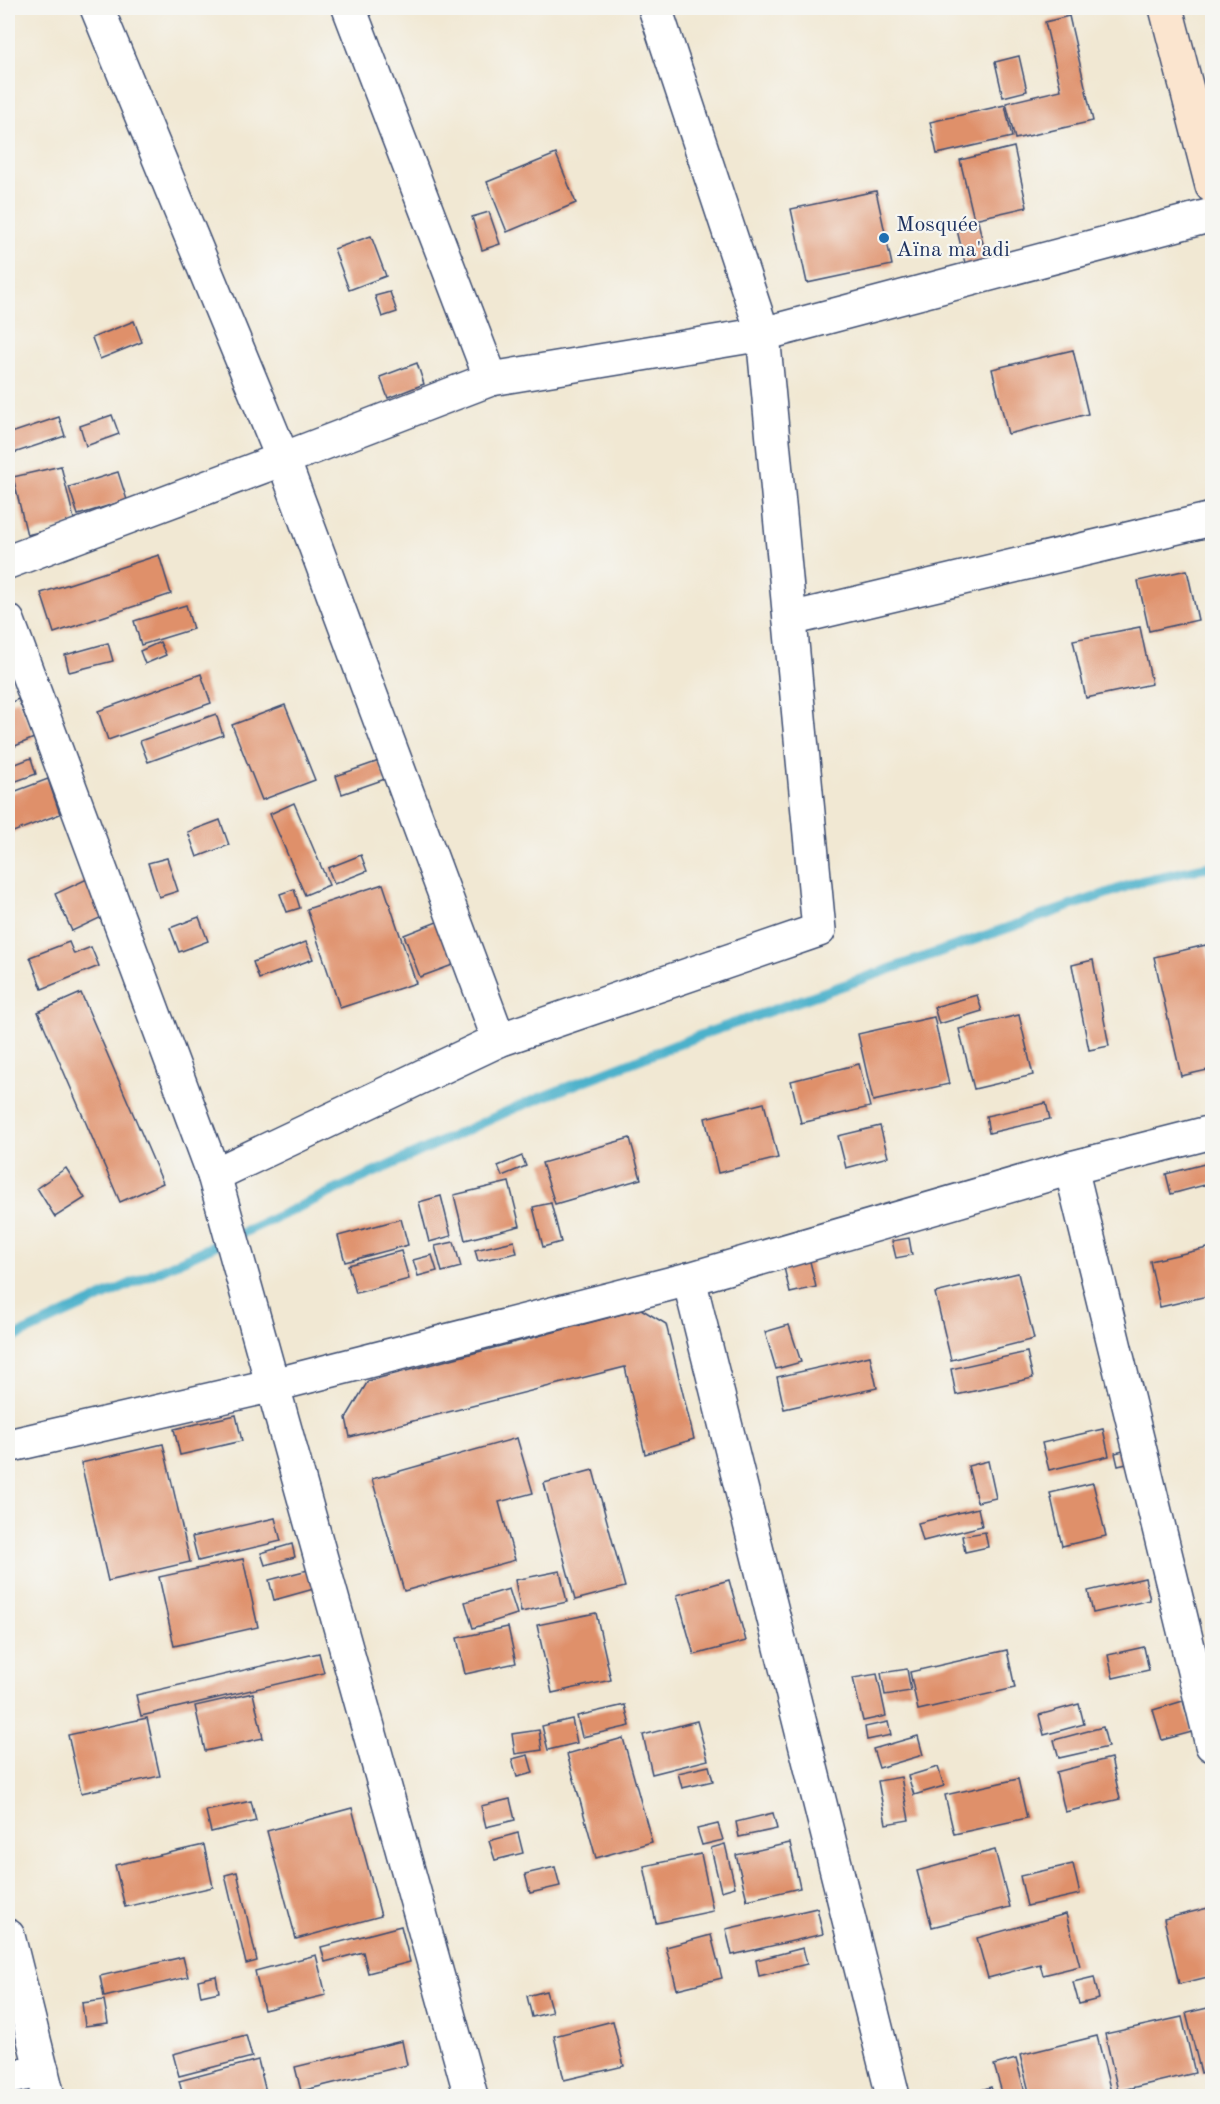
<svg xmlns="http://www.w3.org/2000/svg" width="1220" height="2104" font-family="'Old Standard TT',serif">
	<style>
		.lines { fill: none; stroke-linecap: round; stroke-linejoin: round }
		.stream { stroke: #4cb1cb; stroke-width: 10 }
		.building { fill: #df906b }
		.street-casing { stroke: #3b4b70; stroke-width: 36 }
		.secondary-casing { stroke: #3b4b70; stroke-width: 36 }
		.street { stroke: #fff; stroke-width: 33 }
		.secondary { stroke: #fbe5cf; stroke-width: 33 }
		.poi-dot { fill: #1f6fb2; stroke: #f6f6f2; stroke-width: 2 }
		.labels { text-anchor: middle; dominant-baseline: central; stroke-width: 4.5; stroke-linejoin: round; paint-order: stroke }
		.poi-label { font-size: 22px; fill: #1b2f5e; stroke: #f6f6f2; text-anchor: start }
	</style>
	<rect width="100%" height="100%" fill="#f6f6f2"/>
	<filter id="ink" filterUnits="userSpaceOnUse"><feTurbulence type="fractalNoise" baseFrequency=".0167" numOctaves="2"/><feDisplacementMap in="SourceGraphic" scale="12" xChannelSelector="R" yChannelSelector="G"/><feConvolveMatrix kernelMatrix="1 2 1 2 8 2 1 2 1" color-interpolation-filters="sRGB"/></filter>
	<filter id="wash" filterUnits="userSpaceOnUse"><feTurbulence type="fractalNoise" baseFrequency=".008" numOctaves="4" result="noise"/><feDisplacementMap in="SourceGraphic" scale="24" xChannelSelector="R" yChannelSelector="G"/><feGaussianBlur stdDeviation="1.35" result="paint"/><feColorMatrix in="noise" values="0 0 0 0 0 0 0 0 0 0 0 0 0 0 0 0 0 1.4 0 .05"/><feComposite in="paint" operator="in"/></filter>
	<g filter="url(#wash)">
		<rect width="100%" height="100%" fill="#f1e8d3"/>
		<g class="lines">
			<!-- stream -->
			<path class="stream" d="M8,1340l509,-233 187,-73 438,-153 70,-15"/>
		</g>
		<g id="blocks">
			<!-- building -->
			<g class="building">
				<path d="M1069,16l24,105 -78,18 -9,-36 55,-13 -16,-68z"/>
				<path d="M1019,56l8,35 -24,6 -8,-35z"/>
				<path d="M1005,105l7,32 -75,17 -7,-32z"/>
				<path d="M1014,147l13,60 -53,12 -14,-59z"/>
				<path d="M556,154l20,49 -69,29 -20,-50z"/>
				<path d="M876,191l16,74 -85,18 -16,-74z"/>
				<path d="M489,212l11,32 -18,6 -10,-33z"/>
				<path d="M978,221l10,45 -21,5 -11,-45z"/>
				<path d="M371,236l15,40 -37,14 -15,-41z"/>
				<path d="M390,292l7,20 -15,5 -7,-21z"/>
				<path d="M134,321l8,21 -42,17 -8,-21z"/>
				<path d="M1073,350l15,64 -80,20 -16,-65z"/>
				<path d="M417,363l7,21 -36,14 -8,-21z"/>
				<path d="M112,415l7,19 -33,12 -6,-20z"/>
				<path d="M59,417l6,19 -57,19v-21z"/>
				<path d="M61,466l14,57 -48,12 -14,-58z"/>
				<path d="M118,472l9,28 -49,15 -9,-28z"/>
				<path d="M159,555l12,39 -117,39 -13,-40z"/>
				<path d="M1187,570l11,50 -49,11 -11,-50z"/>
				<path d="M186,605l7,24 -52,16 -7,-24z"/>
				<path d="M1140,627l12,57 -66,14 -13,-58z"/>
				<path d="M160,642l6,13 -21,9 -5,-13z"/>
				<path d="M108,643l5,18 -44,11 -4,-17z"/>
				<path d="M201,674l10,29 -103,37 -10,-29z"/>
				<path d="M18,699l16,39 -26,11v-45z"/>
				<path d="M285,705l30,75 -53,20 -30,-75z"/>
				<path d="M216,714l7,21 -75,27 -8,-21z"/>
				<path d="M31,758l5,16 -28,10v-17z"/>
				<path d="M379,761l6,18 -43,15 -6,-18z"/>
				<path d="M48,779l12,35 -52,20v-40z"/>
				<path d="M294,803l35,82 -24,10 -35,-81z"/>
				<path d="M220,820l9,25 -32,12 -9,-25z"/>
				<path d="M361,855l6,16 -33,13 -6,-16z"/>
				<path d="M167,858l11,33 -19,6 -11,-34z"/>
				<path d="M87,879l17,37 -32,15 -17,-37z"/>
				<path d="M383,884l33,99 -76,25 -33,-99z"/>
				<path d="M294,889l6,19 -13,4 -7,-18z"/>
				<path d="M199,917l9,24 -29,11 -9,-24z"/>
				<path d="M442,920l16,43 -38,14 -16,-42z"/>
				<path d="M69,942l5,12 17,-7 8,19 -57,23 -12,-32z"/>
				<path d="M306,942l7,17 -54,20 -6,-17z"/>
				<path d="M1206,945l6,29v95l-31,7 -27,-119z"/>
				<path d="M1093,960l16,86 -20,4 -17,-85z"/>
				<path d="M81,993l82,190 -43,19 -82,-190z"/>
				<path d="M977,995l5,16 -43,13 -5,-17z"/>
				<path d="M1019,1015l14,60 -59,14 -15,-60z"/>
				<path d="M934,1017l15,67 -76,17 -15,-67z"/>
				<path d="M859,1064l11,43 -69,16 -10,-42z"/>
				<path d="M764,1103l14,55 -60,15 -13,-55z"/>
				<path d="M1046,1103l4,16 -61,14 -3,-17z"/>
				<path d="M880,1126l8,31 -42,11 -8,-32z"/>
				<path d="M630,1138l11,41 -86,25 -13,-41z"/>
				<path d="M522,1156l4,10 -24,10 -4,-10z"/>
				<path d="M1212,1162v21l-41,11 -5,-20z"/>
				<path d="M66,1168l19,30 -30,19 -18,-29z"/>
				<path d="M509,1182l11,44 -55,14 -11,-45z"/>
				<path d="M441,1196l10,40 -22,6 -10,-40z"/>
				<path d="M551,1203l10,39 -18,5 -10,-40z"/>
				<path d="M401,1219l7,26 -63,17 -7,-26z"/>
				<path d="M909,1238l3,17 -16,3 -4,-17z"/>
				<path d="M514,1241l3,12 -39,8 -3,-11z"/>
				<path d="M454,1242l7,25 -19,5 -7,-26z"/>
				<path d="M1212,1247v48l-52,12 -10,-46z"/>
				<path d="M401,1251l8,28 -53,14 -8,-28z"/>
				<path d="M432,1255l5,16 -19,5 -5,-16z"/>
				<path d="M809,1257l7,30 -26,6 -7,-30z"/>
				<path d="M1018,1273l16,66 -83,21 -16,-67z"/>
				<path d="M641,1309l25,15 28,115 -49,15 -20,-87 -275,70 -4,-19 22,-37z"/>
				<path d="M789,1325l12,37 -25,7 -11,-37z"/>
				<path d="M1027,1352l6,26 -77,17 -5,-26z"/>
				<path d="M870,1356l7,32 -93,21 -7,-32z"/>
				<path d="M236,1415l6,26 -62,14 -6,-26z"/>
				<path d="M1103,1429l6,27 -60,14 -7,-27z"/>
				<path d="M517,1438l16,55 -34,9 16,58 -111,31 -32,-112z"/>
				<path d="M163,1444l27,118 -82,19 -27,-118z"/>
				<path d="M1128,1450l3,13 -13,3 -3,-13z"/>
				<path d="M988,1461l8,37 -19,4 -9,-36z"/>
				<path d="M593,1470l32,117 -50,13 -31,-117z"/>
				<path d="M1093,1483l13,53 -44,10 -12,-53z"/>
				<path d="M978,1508l4,18 -59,15 -5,-18z"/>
				<path d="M275,1518l6,23 -83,20 -6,-24z"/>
				<path d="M985,1532l3,15 -23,5 -3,-16z"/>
				<path d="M292,1544l3,13 -30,8 -4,-12z"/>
				<path d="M243,1559l15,68 -84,19 -15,-69z"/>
				<path d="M316,1568l5,19 -47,13 -5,-20z"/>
				<path d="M560,1571l7,31 -46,10 -6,-32z"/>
				<path d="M1145,1578l5,22 -57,13 -5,-22z"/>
				<path d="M729,1580l17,61 -52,14 -17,-60z"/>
				<path d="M509,1589l8,25 -44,14 -8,-26z"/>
				<path d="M596,1613l15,67 -59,13 -15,-68z"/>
				<path d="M508,1627l8,36 -51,11 -8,-36z"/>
				<path d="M1144,1647l5,23 -36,8 -5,-23z"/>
				<path d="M1007,1650l8,38 -97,22 -8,-38z"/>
				<path d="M319,1653l5,20 -183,43 -5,-21z"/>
				<path d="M907,1669l4,22 -26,4 -4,-22z"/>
				<path d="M877,1674l9,42 -23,5 -10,-43z"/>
				<path d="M253,1693l10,45 -58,13 -10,-45z"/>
				<path d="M1183,1701l9,31 -30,8 -9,-30z"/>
				<path d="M1079,1704l5,20 -40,11 -5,-20z"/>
				<path d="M625,1705l5,21 -48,11 -5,-21z"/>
				<path d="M147,1718l13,58 -79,17 -13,-58z"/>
				<path d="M572,1719l5,24 -29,7 -6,-24z"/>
				<path d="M697,1721l11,39 -56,14 -9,-39z"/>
				<path d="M888,1722l3,13 -24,5 -2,-13z"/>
				<path d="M1103,1727l5,20 -49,11 -5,-18z"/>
				<path d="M539,1730l3,20 -27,4 -3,-20z"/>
				<path d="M918,1736l5,19 -44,13 -6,-19z"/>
				<path d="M623,1738l29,104 -56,16 -29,-104z"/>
				<path d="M528,1755l5,18 -16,4 -5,-18z"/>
				<path d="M1111,1758l9,41 -55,13 -9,-40z"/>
				<path d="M709,1766l4,15 -31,7 -4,-15z"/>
				<path d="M938,1767l6,19 -30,9 -6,-19z"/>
				<path d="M901,1777l8,43 -23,4 -8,-43z"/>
				<path d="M1018,1779l9,39 -73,16 -9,-39z"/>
				<path d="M510,1799l5,21 -29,7 -5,-21z"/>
				<path d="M251,1801l5,20 -45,11 -5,-21z"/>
				<path d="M352,1808l29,108 -85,23 -29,-108z"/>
				<path d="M773,1813l4,16 -38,8 -3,-15z"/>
				<path d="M718,1824l5,16 -21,5 -5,-16z"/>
				<path d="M518,1833l5,20 -28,7 -6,-19z"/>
				<path d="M790,1843l10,45 -53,12 -11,-45z"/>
				<path d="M725,1844l10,43 -14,4 -10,-43z"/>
				<path d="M204,1845l9,42 -88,20 -10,-42z"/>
				<path d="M995,1850l15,57 -78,20 -15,-56z"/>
				<path d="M701,1854l12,57 -57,12 -12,-57z"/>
				<path d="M1073,1864l7,30 -53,12 -7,-30z"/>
				<path d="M555,1867l5,19 -30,7 -5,-19z"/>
				<path d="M237,1872l20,89 -11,3 -21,-89z"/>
				<path d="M1212,1907v69l-33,8 -15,-65z"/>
				<path d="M817,1908l6,26 -91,21 -6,-26z"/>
				<path d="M1066,1914l14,52 -37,9 -3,-11 -52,14 -11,-40z"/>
				<path d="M401,1926l9,36 -42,11 -5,-21 -38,10 -4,-15z"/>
				<path d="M711,1935l11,43 -45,11 -11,-42z"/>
				<path d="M803,1948l4,16 -48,12 -3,-16z"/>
				<path d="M316,1955l10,40 -62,15 -9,-39z"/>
				<path d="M183,1957l5,20 -84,20 -4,-21z"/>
				<path d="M216,1976l3,16 -18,4 -3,-16z"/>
				<path d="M1094,1977l5,22 -20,5 -6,-22z"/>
				<path d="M546,1991l6,21 -20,5 -5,-21z"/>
				<path d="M104,2000l4,23 -23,3 -3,-23z"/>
				<path d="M1212,2007v63l-11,3 -15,-60z"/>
				<path d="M1182,2017l13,56 -77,18 -13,-57z"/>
				<path d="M613,2021l11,45 -60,14 -10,-44z"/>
				<path d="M246,2035l6,22 -73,19 -6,-22z"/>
				<path d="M1097,2036l15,60h-82l-10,-41z"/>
				<path d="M402,2041l5,24 -106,26 -6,-24z"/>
				<path d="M1016,2059l10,37h-23l-9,-31z"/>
				<path d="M258,2060l8,32 -18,4h-65l-4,-15z"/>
				<path d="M991,2087l3,9h-33z"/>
			</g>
		</g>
	</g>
	<g filter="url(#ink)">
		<use href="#blocks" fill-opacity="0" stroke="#3b4b70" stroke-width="1.5"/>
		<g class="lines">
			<!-- street casing -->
			<g class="street-casing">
				<g id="street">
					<path d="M97,8l186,451 216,581"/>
					<path d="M349,8l142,371"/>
					<path d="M8,562l275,-103 208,-80 272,-45 449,-119"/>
					<path d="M790,619l422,-100"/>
					<path d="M8,621l206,554 257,921"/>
					<path d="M1071,1168l141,577"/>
					<path d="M214,1175l285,-135 320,-110 -56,-596 -108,-326"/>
					<path d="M689,1279l204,817"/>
					<path d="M8,1446l266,-61 415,-106 382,-111 141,-36"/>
					<path d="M8,1936l40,160"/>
					<path d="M8,2078l34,-8"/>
				</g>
			</g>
			<!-- secondary casing -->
			<g class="secondary-casing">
				<path id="secondary" d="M1166,8l46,178"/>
			</g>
			<!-- street -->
			<use href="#street" class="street"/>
			<!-- secondary -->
			<use href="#secondary" class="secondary"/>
		</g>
	</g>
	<!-- markers -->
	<circle class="poi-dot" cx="884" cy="238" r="6"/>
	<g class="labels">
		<!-- poi labels -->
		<g class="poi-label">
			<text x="896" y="225">Mosquée<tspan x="896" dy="25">Aïna ma'adi</tspan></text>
		</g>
	</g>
	<!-- margin -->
	<rect width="1220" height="2104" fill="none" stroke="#f6f6f2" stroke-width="30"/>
</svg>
